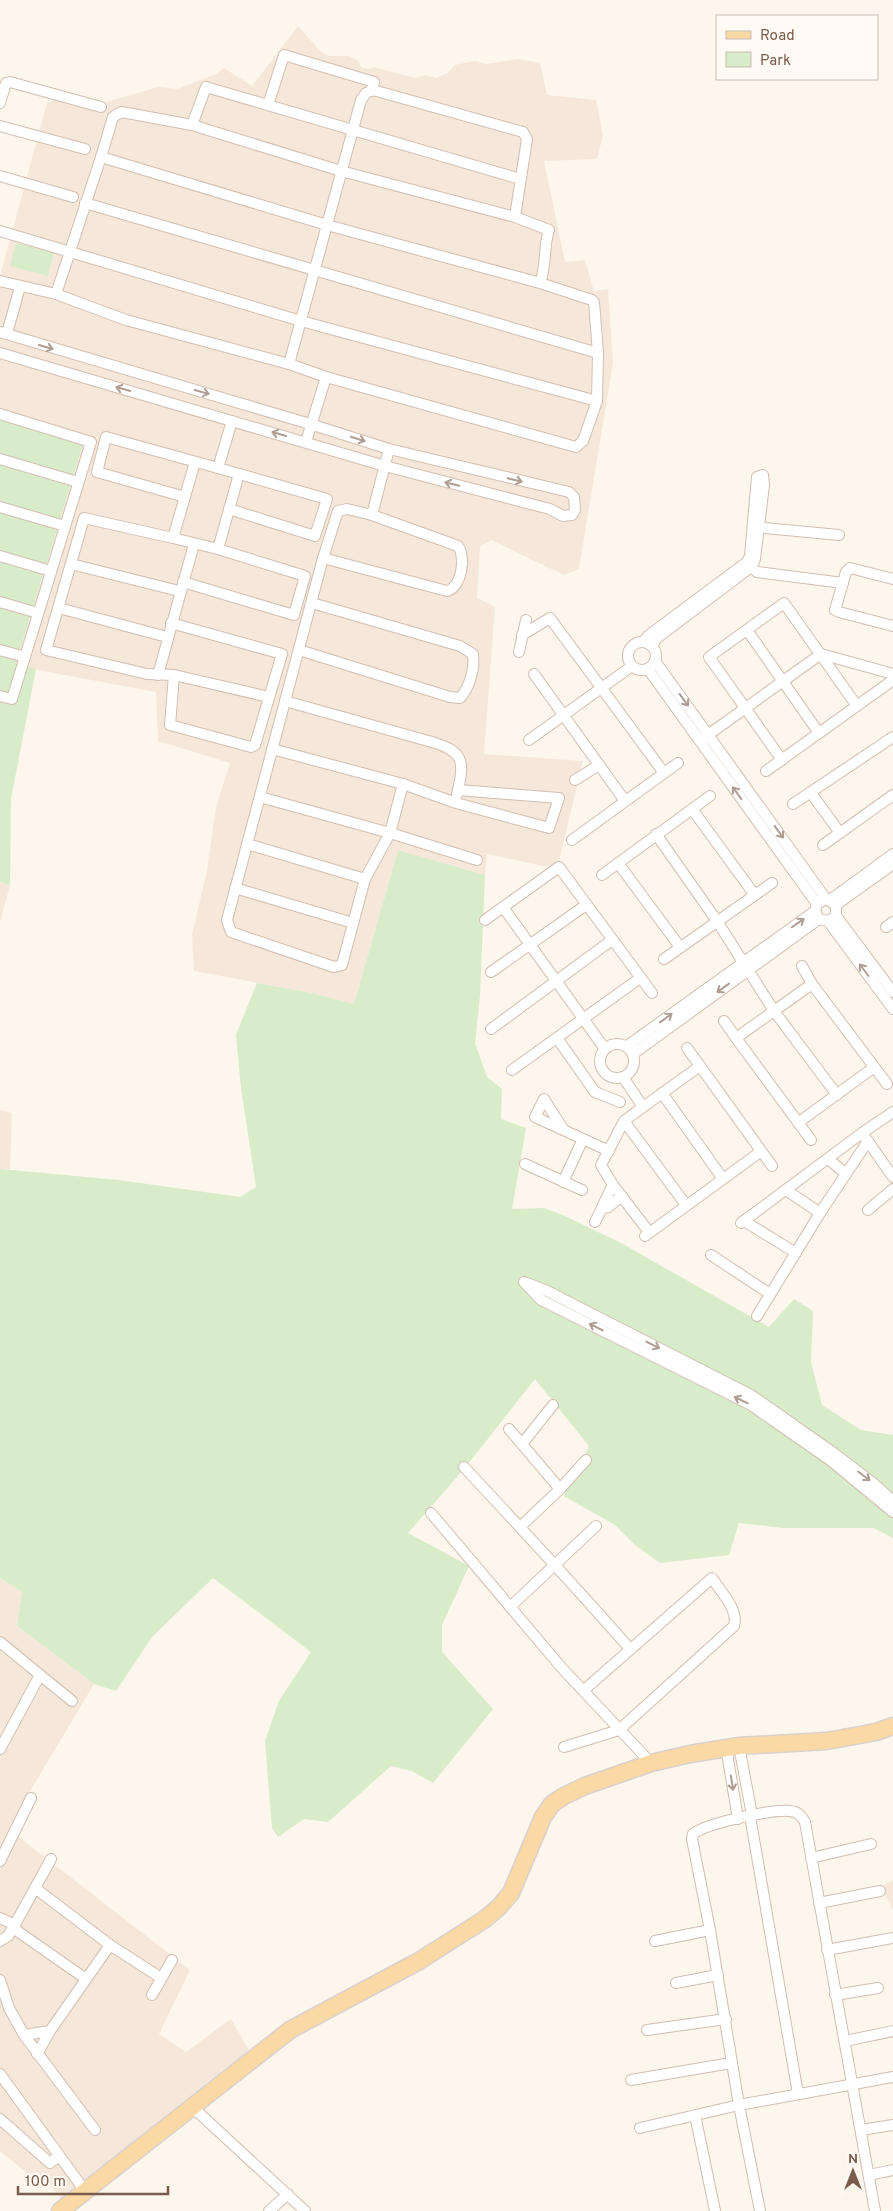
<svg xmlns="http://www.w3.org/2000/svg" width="893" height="2211" font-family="Overpass,sans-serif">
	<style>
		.residential { fill: #f5e8da }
		.green { fill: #d8ecc9 }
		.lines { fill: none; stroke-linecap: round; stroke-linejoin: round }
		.minor-casing { stroke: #d1beb0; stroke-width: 12 }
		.primary-casing { stroke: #dad1cd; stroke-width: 19 }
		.minor { stroke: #fff; stroke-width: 10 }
		.primary { stroke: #fbd9a5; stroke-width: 16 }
		.oneway { stroke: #af9d94 }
	</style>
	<rect width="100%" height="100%" fill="#fdf6ec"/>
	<!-- residential -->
	<g class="residential">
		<path d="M298,26l23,26 8,4h20l10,5 2,6 7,2 6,-2 41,11 10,-3 11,3 11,-5 8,-8 20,-4 11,3 32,-5 22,4 7,32 49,5 7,35 -6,24 -53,2 21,101 20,-2 9,31 14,-2 5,74 -34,206 -15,6 -73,-35 -11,7 -3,51 18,9 -11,147 99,7 -26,108 -70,-15 -2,21 -87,-25 -44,154 -42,-11 -118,-22 -2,-36 15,-65 9,-63 14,-44 -72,-22 -2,-49 -129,-24 -11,-5 69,-225 -85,-26v-136l47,-173 19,-7 37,7 55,-16 19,2 39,-15 8,-6 28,18z"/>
		<path d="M0,882l10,3 -10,37z"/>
		<path d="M0,1110l12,3 -2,56h-10z"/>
		<path d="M0,1578l22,14 -5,34 77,58 -64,107 -15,43 175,136 -31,64 27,18 45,-33 26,45 -192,140 -21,-26 -6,4 -38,-31z"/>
		<path d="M893,1880v30l-12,-23z"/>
	</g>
	<!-- green -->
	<g class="green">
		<path d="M16,243l38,10 -6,23 -38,-10z"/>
		<path d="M0,412l85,26 -69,225 20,6 -25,130 -1,86 -10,-3z"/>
		<path d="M398,850l87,25 -5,121 -5,47 12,34 15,12 -1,30 25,9 -14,81 32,-1 21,8 56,27 148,84 25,-28 19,12 -2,51 11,43 39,25 32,5v103l-19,-10h-91l-44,-5 -10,32 -69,8 -25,-18 -20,-20 -51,-29 25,-50 -54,-67 -71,90 -56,64 61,33 -27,59v27l51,57 -60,74 -21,-12 -21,-5 -63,56 -24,-3 -26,18 -6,-9 -7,-87 14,-40 32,-49 -98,-74 -61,59 -36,54 -22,-7 -77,-58 5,-34 -22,-14v-409l119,11 121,17 16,-10 -15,-99 -5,-53 21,-52 55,10 42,11z"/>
	</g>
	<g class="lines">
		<!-- minor casing -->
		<g class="minor-casing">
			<g id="minor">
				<path d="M0,103l6,-20 4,-1 91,25"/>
				<path d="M268,105l16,-50 90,27 -3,9"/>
				<path d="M192,125l14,-38 314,92"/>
				<path d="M0,126l85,23"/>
				<path d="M101,157l12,-40 8,-5 6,1 65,12 149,46 174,46"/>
				<path d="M0,176l73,21"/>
				<path d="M85,203l513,150"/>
				<path d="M0,231l301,90 296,80"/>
				<path d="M0,281l56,13 70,26 163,44"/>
				<path d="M56,294l45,-137 226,68 213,58 52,17 2,2 4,51 -1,48 -14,40 -7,6 -250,-70"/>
				<path d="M0,332l310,92 79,25 180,43 5,5 1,13 -3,5 -9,1 -13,-7 -165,-43 -385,-113"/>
				<path d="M7,333l13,-46"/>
				<path d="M0,414l91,28 -79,257 -12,-3"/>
				<path d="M306,442l20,-65 -37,-13 72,-264 5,-7 7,-3 150,42 4,7 -12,78 34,13c-6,17 -2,35 -9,53"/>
				<path d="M389,449l-17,66 -25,-6 -9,2 -15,47 -96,362 4,12 103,35 8,-2 23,-86 25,-46 13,-49"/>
				<path d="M0,459l78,23"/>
				<path d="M185,497l-88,-25 9,-35 112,31"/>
				<path d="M0,507l65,19"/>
				<path d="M229,509l86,27 12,-37 -109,-31 14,-47"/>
				<path d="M753,527l86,8"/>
				<path d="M218,549l21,-75"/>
				<path d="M0,556l51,15"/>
				<path d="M323,558l124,33c15,-4 19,-34 11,-45l-86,-31"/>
				<path d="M747,563l10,9 86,11"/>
				<path d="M71,564l108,27"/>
				<path d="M893,579l-43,-11 -4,4 -11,38 4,2 54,14"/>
				<path d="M183,582l111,33 11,-39 -87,-27 -45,-11 22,-76"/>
				<path d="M0,602l38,11"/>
				<path d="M59,608l108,29"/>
				<path d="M171,623l111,31 -27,91 -4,2 -81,-22 4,-50 -27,-1 -101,-24 38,-132 89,20"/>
				<path d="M747,630l72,103"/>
				<path d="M522,635l28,-17 114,155"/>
				<path d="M643,642l6,-7 98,-73 3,-6 7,-79 6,-2 1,10 -9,74 -4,8 -94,71 -5,7"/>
				<circle cx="642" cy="656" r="14"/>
				<path d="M0,650l25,7"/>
				<path d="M299,650l151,47 10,1c10,-11 15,-30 13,-44l-13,-8 -148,-43"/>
				<path d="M519,652l7,-32"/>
				<path d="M655,661l171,238 10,6v11l-8,5 -9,-2 -4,-8 2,-7 9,-5"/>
				<path d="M648,669l169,235"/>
				<path d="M534,674l91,127"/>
				<path d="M158,675l36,-131"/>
				<path d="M174,675l95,22"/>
				<path d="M285,701l147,41c34,10 32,21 25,53"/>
				<path d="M705,737l116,-83 72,20"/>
				<path d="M529,740l103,-74"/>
				<path d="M272,749l131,35 53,19 93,25 10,-30 -101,-8"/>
				<path d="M782,760l-73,-103 75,-54 73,103"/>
				<path d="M766,771l127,-91"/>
				<path d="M575,780l24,-15"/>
				<path d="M811,793l29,40"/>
				<path d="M260,797l130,36 87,27"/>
				<path d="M793,804l100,-67"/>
				<path d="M692,809l62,85"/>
				<path d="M656,834l61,87 57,90 38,-27 -10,-18"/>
				<path d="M572,840l106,-77"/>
				<path d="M247,844l118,35"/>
				<path d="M823,845l70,-50"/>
				<path d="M618,863l62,84"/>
				<path d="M602,875l108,-79"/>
				<path d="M235,888l118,35"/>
				<path d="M830,900l63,-46"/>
				<path d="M836,905l57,-41"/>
				<path d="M503,907l102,142"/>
				<path d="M836,916l57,76"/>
				<path d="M485,920l74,-53 93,126"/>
				<path d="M828,921l65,88"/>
				<path d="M886,927l7,-5"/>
				<path d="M664,959l108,-76"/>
				<path d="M491,972l95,-67"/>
				<path d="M812,984l75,100"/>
				<path d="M724,1021l12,17 38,-27 63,84"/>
				<path d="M491,1029l121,-89"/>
				<path d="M557,1038l38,54 25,10"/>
				<path d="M736,1038l75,102"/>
				<circle cx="617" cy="1061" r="17"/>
				<path d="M627,1046l188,-135"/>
				<path d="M633,1054l186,-135"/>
				<path d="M700,1066l72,100"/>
				<path d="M512,1070l128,-92"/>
				<path d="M623,1077l20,30 57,-41 -13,-18"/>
				<path d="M662,1093l61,86"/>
				<path d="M893,1112l-31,21 31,44"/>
				<path d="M624,1121l62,84"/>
				<path d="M799,1122l74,-54"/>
				<path d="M563,1129l-19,-30 -9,18 74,34"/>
				<path d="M828,1159l17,14"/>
				<path d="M525,1164l57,26"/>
				<path d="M563,1182l20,-43"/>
				<path d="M613,1185l36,47"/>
				<path d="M786,1190l34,23"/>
				<path d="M603,1208l5,-1 14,-11"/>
				<path d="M868,1210l25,-21"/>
				<path d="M744,1221l52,32"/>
				<path d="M595,1222c7,-13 11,-25 18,-37l-12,-20 23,-44 19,-14"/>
				<path d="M741,1223l121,-90"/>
				<path d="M645,1236l115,-84"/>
				<path d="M711,1255l59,39"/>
				<path d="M524,1282l17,18 210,105 79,55 63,52"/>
				<path d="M527,1283l20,8 204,104 80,56 42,32 20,18"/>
				<path d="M757,1316l63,-103 48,-72"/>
				<path d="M509,1429l51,60 -40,38"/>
				<path d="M522,1444l31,-39"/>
				<path d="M464,1467c56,60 112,120 166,182"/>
				<path d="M560,1489l26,-29"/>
				<path d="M431,1513l130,154 90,96"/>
				<path d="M510,1607l86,-81"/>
				<path d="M0,1642l72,59"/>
				<path d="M739,1746l13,69"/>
				<path d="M564,1747l55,-17 115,-104c5,-16 -13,-34 -22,-48l-128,112"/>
				<path d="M726,1747l12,72"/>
				<path d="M0,1749l40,-74"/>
				<path d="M750,1816l48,278"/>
				<path d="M811,1858l60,-14"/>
				<path d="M0,1861l31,-63"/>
				<path d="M35,1888l75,57 51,33"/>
				<path d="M819,1903l61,-12"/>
				<path d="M0,1918l15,7"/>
				<path d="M13,1928l73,51"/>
				<path d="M0,1941l8,-5 5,-8 38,-69"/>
				<path d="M655,1941l55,-11"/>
				<path d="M827,1950l66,-12"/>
				<path d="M0,1980l9,28 15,27 71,95"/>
				<path d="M676,1983l42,-8"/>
				<path d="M152,1995l20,-35"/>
				<path d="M835,1995l43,-7"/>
				<path d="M647,2030l79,-11"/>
				<path d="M24,2035l26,-4"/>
				<path d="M845,2041l48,-10"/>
				<path d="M37,2054l13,-23 60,-86"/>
				<path d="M0,2074l85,117"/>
				<path d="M631,2080l100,-17"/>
				<path d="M192,2109l8,5 105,97"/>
				<path d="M695,2115l20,96"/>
				<path d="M0,2119l50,44 9,-7"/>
				<path d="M640,2128l99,-23 154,-28"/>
				<path d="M861,2130l32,-5"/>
				<path d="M869,2175l24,-5"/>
				<path d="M269,2211l19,-17"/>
				<path d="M760,2211l-21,-106 -29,-175 -18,-91 1,-5c14,-11 79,-25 97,-23 8,1 11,4 15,11l70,389"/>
			</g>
		</g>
		<!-- primary casing -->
		<g class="primary-casing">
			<path id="primary" d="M60,2211l230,-181 129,-69 66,-42 14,-12 12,-14 32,-76 9,-13 12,-8 21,-10 66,-23 39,-9 49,-8 88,-5 49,-9 17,-6"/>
		</g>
		<!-- minor -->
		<use href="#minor" class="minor"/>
		<!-- primary -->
		<use href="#primary" class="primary"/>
	</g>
	<!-- one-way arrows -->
	<defs><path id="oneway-shaft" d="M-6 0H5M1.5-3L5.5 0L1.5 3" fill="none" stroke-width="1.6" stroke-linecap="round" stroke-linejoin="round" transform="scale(1.25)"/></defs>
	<g class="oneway">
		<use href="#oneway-shaft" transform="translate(46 347) rotate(16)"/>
		<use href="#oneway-shaft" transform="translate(123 389) rotate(-164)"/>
		<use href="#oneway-shaft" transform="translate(202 392) rotate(16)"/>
		<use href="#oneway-shaft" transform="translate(279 434) rotate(-164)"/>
		<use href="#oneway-shaft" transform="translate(358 439) rotate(18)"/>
		<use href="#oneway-shaft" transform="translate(515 480) rotate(13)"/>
		<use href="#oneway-shaft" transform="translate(452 484) rotate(-166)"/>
		<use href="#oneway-shaft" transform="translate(684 700) rotate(54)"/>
		<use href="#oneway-shaft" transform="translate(737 793) rotate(-126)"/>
		<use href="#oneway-shaft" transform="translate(779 832) rotate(54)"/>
		<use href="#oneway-shaft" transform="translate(798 923) rotate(-35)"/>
		<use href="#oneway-shaft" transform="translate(864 970) rotate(-127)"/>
		<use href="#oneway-shaft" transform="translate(723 988) rotate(144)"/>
		<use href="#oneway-shaft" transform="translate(666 1018) rotate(-36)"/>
		<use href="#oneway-shaft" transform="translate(596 1327) rotate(-153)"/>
		<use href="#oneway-shaft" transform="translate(653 1345) rotate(27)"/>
		<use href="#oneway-shaft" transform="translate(741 1400) rotate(-154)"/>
		<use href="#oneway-shaft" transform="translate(864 1476) rotate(37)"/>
		<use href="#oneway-shaft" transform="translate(732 1783) rotate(81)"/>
	</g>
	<!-- legend -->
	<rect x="716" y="15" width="162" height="65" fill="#fffaf3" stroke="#cabbb1"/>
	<rect x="726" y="31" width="25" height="8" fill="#fbd9a5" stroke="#cabbb1"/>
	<text x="760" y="40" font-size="15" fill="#7a5c4d">Road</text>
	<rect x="726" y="52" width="25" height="15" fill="#d8ecc9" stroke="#cabbb1"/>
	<text x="760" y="65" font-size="15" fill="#7a5c4d">Park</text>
	<!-- north arrow -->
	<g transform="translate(853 2171)" stroke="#fffaf3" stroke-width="4" paint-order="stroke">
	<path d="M0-4L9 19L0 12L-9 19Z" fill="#7a5c4d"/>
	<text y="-8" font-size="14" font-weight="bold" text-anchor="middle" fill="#7a5c4d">N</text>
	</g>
	<!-- scale -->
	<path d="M18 2186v8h150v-8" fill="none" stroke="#7a5c4d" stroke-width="2.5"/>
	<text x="25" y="2186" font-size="15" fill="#7a5c4d" stroke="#fffaf3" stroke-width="4" paint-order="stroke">100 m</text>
</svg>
